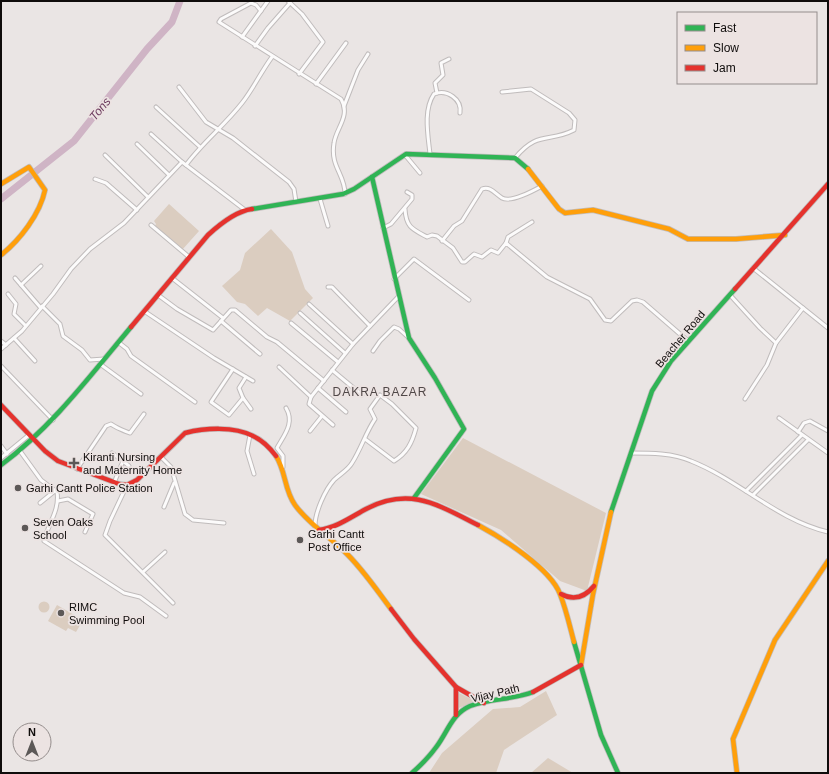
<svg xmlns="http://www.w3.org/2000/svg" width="829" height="774" font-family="Helvetica,sans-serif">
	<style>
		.green { fill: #dbcdc0 }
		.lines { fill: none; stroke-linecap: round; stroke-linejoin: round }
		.river { stroke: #cfb4c5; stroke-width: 7 }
		.street-casing { stroke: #c0bcbc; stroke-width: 5 }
		.fast-casing { stroke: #c0bcbc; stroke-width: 6 }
		.slow-casing { stroke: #c0bcbc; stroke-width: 6 }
		.jam-casing { stroke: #c0bcbc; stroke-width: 6 }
		.street { stroke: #fcfbfb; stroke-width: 3 }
		.fast { stroke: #30b455; stroke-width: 4.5 }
		.slow { stroke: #ff9f0a; stroke-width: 4.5 }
		.jam { stroke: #e5322d; stroke-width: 4.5 }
		.poi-dot { fill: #5c5857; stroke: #ece3e2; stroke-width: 1.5 }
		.labels { text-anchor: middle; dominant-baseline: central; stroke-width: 3.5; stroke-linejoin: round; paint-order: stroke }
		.street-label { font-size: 11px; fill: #0f0c0b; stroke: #ece3e2 }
		.poi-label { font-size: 11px; fill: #0f0c0b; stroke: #ece3e2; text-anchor: start }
		.water-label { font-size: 12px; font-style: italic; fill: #6b3a5d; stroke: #ece3e2 }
		.neighbourhood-label { font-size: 12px; letter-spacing: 1px; fill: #504848; stroke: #ece3e2 }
	</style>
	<rect width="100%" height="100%" fill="#eae5e4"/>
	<!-- green -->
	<g class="green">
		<path d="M169,204l30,27 -17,19 -27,-24 1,-2 -2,-3z"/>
		<path d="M271,229l21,23 13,37 8,9 -23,23 -23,-13 -9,8 -13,-12 -8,-2 -15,-16 18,-16 5,-17z"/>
		<path d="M463,438l143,75 -19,78 -27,-10 -59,-51 -80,-36z"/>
		<circle cx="44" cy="607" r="5.5"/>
		<path d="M57,605l26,15 -7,12 -8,-4 -2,3 -18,-10z"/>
		<path d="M546,691l11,24 -53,35 -8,23h-67l13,-20 51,-44 27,-2z"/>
		<path d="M459,693l16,8 -16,7z"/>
		<path d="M548,758l25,15h-42z"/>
	</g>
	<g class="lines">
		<!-- river -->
		<path class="river" d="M1,199l73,-58 73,-92 25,-27 8,-21"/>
		<!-- street casing -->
		<g class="street-casing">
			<g id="street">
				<path d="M288,1l14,13 21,28 -24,32"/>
				<path d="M261,11l-5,-6 -5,-2 -30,16 -2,3 122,77c10,17 -5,29 -7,44 -4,24 11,31 11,51"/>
				<path d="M242,37l26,-36"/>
				<path d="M255,46l13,-18 22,-25"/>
				<path d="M316,84l30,-41"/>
				<path d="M179,87l27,35 27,16 56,44 5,7 2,13"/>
				<path d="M502,92l29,-3 38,24 6,7 -1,10c-25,13 -36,0 -59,28"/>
				<path d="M437,93l-2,-10 8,-8 -2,-12 8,-4"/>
				<path d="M344,106l14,-36 10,-16"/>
				<path d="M156,107l44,40"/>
				<path d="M151,134l31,28 63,48"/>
				<path d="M137,144l32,31"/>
				<path d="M430,154c-2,-19 -7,-44 4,-60 13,-5 28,5 26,19"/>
				<path d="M105,155l43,42"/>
				<path d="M405,155l15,18"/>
				<path d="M186,165c16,-22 38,-39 56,-62 11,-14 19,-31 30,-46"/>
				<path d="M95,179l11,4 31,27"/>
				<path d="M320,199l8,27"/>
				<path d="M405,209c1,18 7,20 22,28l5,-2 5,1 16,12 9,14h3l9,-8 8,3 9,-7 7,3 8,-10 41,34 43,22 15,21 6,1 21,-20 5,-1 6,2 45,39"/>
				<path d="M151,225l38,32"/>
				<path d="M383,228l8,-4 21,-25v-4l-5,-3"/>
				<path d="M442,241l12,-15 8,-5 20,-32c9,-3 13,5 20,9 9,5 31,-7 40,-12"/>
				<path d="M506,243l2,-6 24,-15"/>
				<path d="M753,268l75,60"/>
				<path d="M15,278l25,29"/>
				<path d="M172,278l51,40"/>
				<path d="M394,279l20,-20 55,41"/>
				<path d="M21,285l20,-19"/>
				<path d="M328,287h4l38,39"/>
				<path d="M8,294l8,10 -2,10 11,11"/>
				<path d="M158,295l19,14 36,21 18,-20h4l32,27 10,5 47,39"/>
				<path d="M730,295l30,33 16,15"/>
				<path d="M309,304l44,40"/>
				<path d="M42,306l18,18 3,12 19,14 8,10 14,-1"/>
				<path d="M144,311l70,47 39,23"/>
				<path d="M300,313l45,40"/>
				<path d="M221,321l39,33"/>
				<path d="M291,323l47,39"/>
				<path d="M14,338l21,23"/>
				<path d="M1,341l5,4"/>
				<path d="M118,342l9,7 4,7 64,46"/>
				<path d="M1,349l21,-18 31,-37 18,-25 19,-20 34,-26 58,-61"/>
				<path d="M373,351l7,-10 14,-14 5,2 10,9"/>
				<path d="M100,364l41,30"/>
				<path d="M1,366l52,54"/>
				<path d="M279,367l32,30 42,-53 45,-47"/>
				<path d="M233,369l-22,33 18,13 14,-17 -4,-10 7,-11"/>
				<path d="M332,370l30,25"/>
				<path d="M318,388l28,24"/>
				<path d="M311,397l-2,7 24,21"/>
				<path d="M243,398l8,11"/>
				<path d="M745,399l22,-34 9,-22 27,-35"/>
				<path d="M779,418l49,35"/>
				<path d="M310,431l12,-15"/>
				<path d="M798,432l6,-9 6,-2 18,10"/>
				<path d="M250,435l-3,16 7,23"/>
				<path d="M1,446l6,8"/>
				<path d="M20,451l21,29 16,12c3,18 -9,32 -13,49l80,52 16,4 26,19"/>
				<path d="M112,453l11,8 -9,22"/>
				<path d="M631,453c19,0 42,0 60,8 48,19 86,59 137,71"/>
				<path d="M161,457l10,10 14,47 8,6 31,3"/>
				<path d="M1,458l28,-23"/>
				<path d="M123,461l6,5"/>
				<path d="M283,467v-11l-6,-8c7,-13 18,-25 9,-40"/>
				<path d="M77,469l29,-43 5,-2c4,3 15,8 19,9l14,-19"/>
				<path d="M127,485l-17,36 -5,14 68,68"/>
				<path d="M746,491l56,-56"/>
				<path d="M753,495l55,-55"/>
				<path d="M58,501l10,-2 25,15 -8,18"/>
				<path d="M40,503l16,-13"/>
				<path d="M164,507l10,-24"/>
				<path d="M315,526c0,-14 10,-36 19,-46 6,-6 14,-10 18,-17 9,-14 14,-31 23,-44l-5,-10 10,-14 12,9 24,24c-4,15 -9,25 -22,33l-29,-22"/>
				<path d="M143,572l22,-20"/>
			</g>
		</g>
		<!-- fast casing -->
		<g class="fast-casing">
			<g id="fast">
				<path d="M372,177l37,161 26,40 29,51 -50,69"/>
				<path d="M252,209l91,-15 11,-5 52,-35 109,4 13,11"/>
				<path d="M1,465c51,-38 89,-89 130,-138"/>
				<path d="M611,512l41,-121 19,-30 64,-72"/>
				<path d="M574,642l27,93 17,38"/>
				<path d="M412,773c9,-8 18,-17 25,-27 11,-15 15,-32 33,-40 20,-8 43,-6 63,-14"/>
			</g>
		</g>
		<!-- slow casing -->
		<g class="slow-casing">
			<g id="slow">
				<path d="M528,169l31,40 6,4 28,-3 76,19 19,10h48l49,-4"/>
				<path d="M1,184l28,-17 16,23c-5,24 -25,50 -44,65"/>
				<path d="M276,456c10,15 8,34 19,49 13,18 33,31 49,46 18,17 32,38 47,58"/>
				<path d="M478,525c24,13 72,43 82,69 6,15 10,33 14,48"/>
				<path d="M581,665l12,-71 18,-82"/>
				<path d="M737,773l-4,-34 42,-99 53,-79"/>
			</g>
		</g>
		<!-- jam casing -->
		<g class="jam-casing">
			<g id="jam">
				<path d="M735,289l93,-105"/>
				<path d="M131,327l77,-92c12,-11 28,-24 44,-26"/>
				<path d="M1,405l44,46 13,10 61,23 8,1 10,-5 48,-47c20,-5 49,-7 68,3 9,4 17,12 23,20"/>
				<path d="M319,530c17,-2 32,-13 47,-21 44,-23 72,-4 112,16"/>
				<path d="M561,594c13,7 24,3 33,-8"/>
				<path d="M391,609l23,30 42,48v28"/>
				<path d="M456,687l28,16"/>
				<path d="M533,692l48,-27"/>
			</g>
		</g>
		<!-- street -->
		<use href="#street" class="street"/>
		<!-- fast -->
		<use href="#fast" class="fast"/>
		<!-- slow -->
		<use href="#slow" class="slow"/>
		<!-- jam -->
		<use href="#jam" class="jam"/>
	</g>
	<!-- markers -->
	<g class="poi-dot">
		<path d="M72 457h4v4h4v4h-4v4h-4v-4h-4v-4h4z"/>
		<circle cx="18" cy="488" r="4"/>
		<circle cx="25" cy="528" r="4"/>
		<circle cx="300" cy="540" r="4"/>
		<circle cx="61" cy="613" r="4"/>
	</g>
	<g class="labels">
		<!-- street labels -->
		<g class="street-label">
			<text transform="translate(680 339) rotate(-50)">Beacher Road</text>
			<text transform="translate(495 693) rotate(-13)">Vijay Path</text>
		</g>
		<!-- poi labels -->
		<g class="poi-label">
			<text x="83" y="457">Kiranti Nursing<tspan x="83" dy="13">and Maternity Home</tspan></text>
			<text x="26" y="488">Garhi Cantt Police Station</text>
			<text x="33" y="522">Seven Oaks<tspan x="33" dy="13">School</tspan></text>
			<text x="308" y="534">Garhi Cantt<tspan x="308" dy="13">Post Office</tspan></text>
			<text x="69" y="607">RIMC<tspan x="69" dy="13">Swimming Pool</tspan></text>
		</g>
		<!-- water labels -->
		<g class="water-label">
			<text transform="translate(100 109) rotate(-51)">Tons</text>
		</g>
		<!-- neighbourhood labels -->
		<g class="neighbourhood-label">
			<text x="380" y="392">DAKRA BAZAR</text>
		</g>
	</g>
	<!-- border -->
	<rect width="829" height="774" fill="none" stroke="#0f0c0b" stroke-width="4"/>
	<!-- legend -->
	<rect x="677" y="12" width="140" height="72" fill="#ece3e2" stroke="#948d8c"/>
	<rect x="685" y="25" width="20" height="6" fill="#30b455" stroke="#948d8c"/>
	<text x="713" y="32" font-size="12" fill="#0f0c0b">Fast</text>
	<rect x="685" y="45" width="20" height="6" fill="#ff9f0a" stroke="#948d8c"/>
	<text x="713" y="52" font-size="12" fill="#0f0c0b">Slow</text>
	<rect x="685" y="65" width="20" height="6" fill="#e5322d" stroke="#948d8c"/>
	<text x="713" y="72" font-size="12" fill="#0f0c0b">Jam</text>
	<!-- north arrow -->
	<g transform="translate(32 742)"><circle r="19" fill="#ece3e2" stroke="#948d8c"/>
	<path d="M0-3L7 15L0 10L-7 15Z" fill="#5c5857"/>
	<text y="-6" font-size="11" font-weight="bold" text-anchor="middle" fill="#0f0c0b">N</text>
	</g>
</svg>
